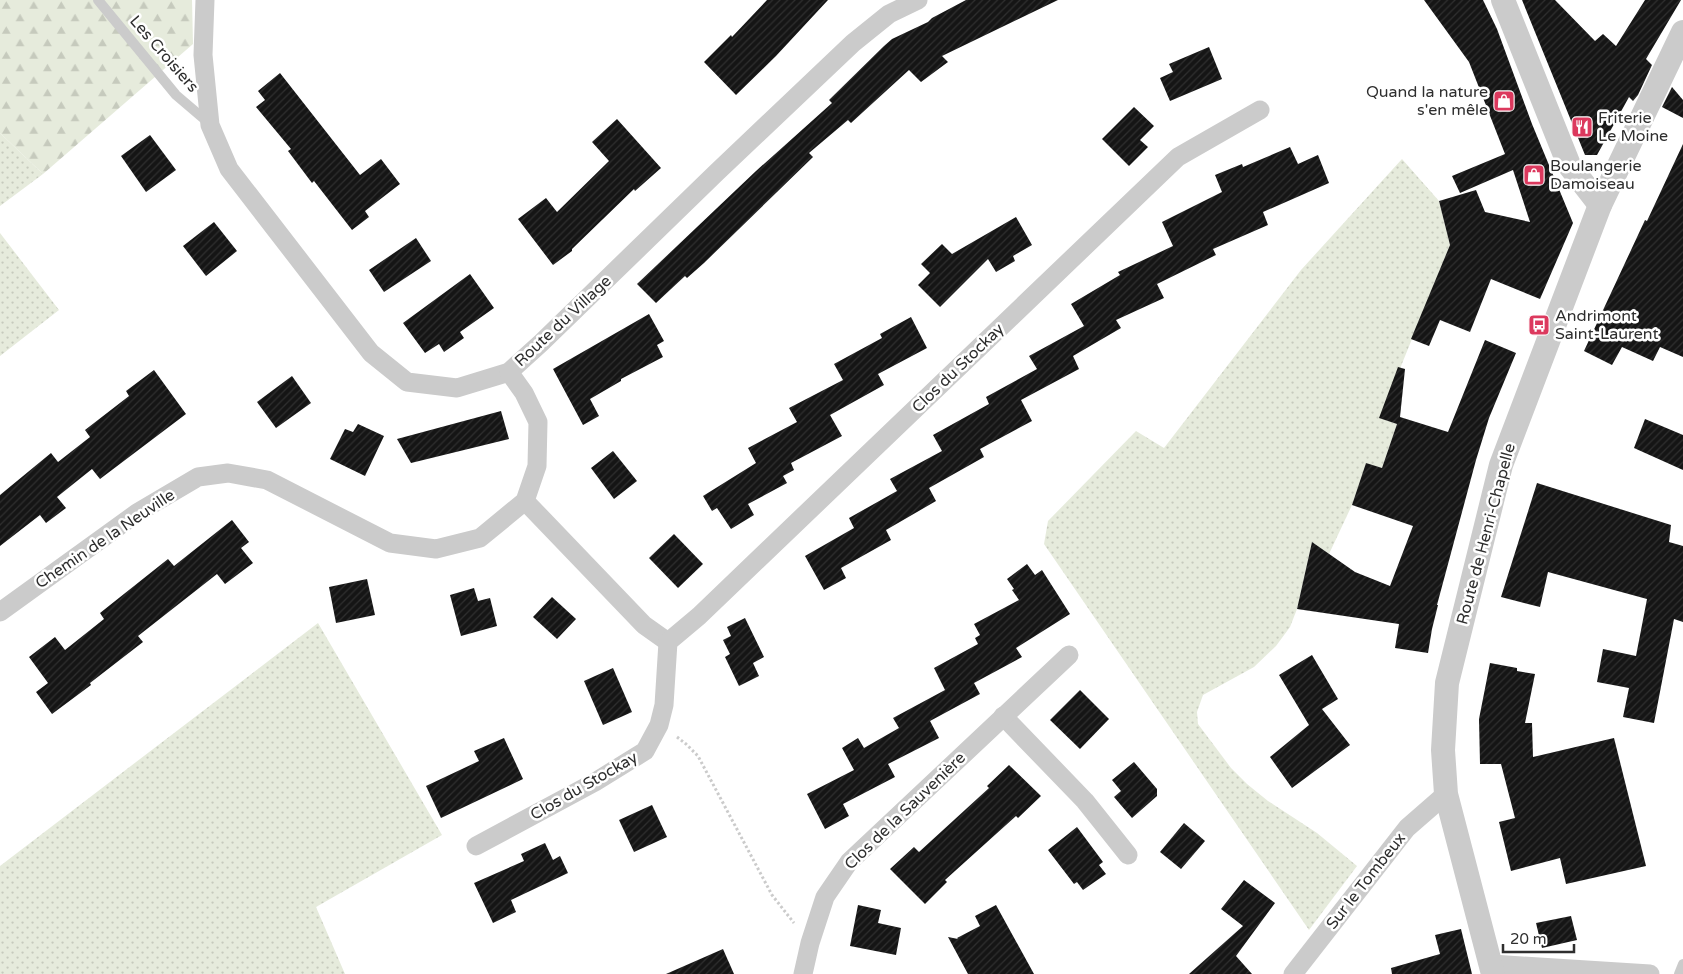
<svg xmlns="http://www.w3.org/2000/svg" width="1683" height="974" font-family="'Varela Round',sans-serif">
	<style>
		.grass { fill: url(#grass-dots) }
		.forest { fill: url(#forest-firs) }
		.building { fill: url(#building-hatch) }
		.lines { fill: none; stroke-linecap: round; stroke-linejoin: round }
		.path { stroke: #cbcbcb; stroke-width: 3; stroke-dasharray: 2.5 2.5; stroke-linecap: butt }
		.service { stroke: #cbcbcb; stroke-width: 10 }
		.minor { stroke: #cbcbcb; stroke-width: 19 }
		.tertiary { stroke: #cbcbcb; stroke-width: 24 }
		.labels { text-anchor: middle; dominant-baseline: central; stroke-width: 5; stroke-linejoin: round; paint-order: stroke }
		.street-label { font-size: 16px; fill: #2e2e2e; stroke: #fff }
		.poi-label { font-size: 16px; fill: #2e2e2e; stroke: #fff; text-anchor: start }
	</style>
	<defs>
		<pattern id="grass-dots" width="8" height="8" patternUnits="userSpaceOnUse" patternTransform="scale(1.25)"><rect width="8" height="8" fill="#e6ebdc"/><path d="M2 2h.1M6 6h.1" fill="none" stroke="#c6cabd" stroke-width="1.8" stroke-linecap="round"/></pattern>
		<pattern id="forest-firs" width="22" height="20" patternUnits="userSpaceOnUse" patternTransform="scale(1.25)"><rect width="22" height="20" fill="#e6ebdc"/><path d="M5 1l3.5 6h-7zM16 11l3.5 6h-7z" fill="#c6cabd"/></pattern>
		<pattern id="building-hatch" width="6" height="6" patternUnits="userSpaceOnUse" patternTransform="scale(1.25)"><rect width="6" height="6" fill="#151515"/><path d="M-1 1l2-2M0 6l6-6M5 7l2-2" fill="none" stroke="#2f2f2f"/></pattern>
	</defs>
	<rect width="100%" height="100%" fill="#fff"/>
	<!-- grass -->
	<g class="grass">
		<path d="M0,133l43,41 -43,32z"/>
		<path d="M1402,159l37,42 11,44 -70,173 17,6 -15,44 -16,-4 -14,41 -23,49 -17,-12 -15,67 -7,18 -14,19 -22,21 -51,28 -6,17 1,12 33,44 16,16 21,17 49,32 40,33 -48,64 -265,-386 4,-23 88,-90 28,17 137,-178z"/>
		<path d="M0,233l59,77 -59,46z"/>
		<path d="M318,623l124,212 -126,72 29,67h-345v-108z"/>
	</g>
	<!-- forest -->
	<path class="forest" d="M0,0h192l1,44 -150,130 -43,-41z"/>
	<!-- building -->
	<g class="building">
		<path d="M767,0h61l-52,56 -40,39 -32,-33 27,-27 1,2z"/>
		<path d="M966,0h92l-116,56 6,6 -27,20 -12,-12 -58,53 -3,-3 -39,33 4,4 -36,35 -73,71 -17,15 -2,-2 -29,27 -19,-19 119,-113 76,-68 -3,-3 55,-54 8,-7 36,-17 4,-4z"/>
		<path d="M1424,0h59l14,29 35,95 41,99 -33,76 -49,-20 -21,53 -30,-12 -11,26 -18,-7 39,-94 -11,-44 37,-11 9,22 45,10 -17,-52 -53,23 -8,-17 53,-22 -36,-92z"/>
		<path d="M1522,0h33l40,41 8,-7 13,12 29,-46h36l-35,59 6,6 -14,30 -5,6 -4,-4 -32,58h-12z"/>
		<path d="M1209,47l13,32 -52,22 -10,-23 13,-6 -4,-8z"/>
		<path d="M280,73l80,102 21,-16 19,25 -35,27 4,6 -17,13 -38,-49 -2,2 -24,-32 3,-2 -35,-42 9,-7 -7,-9z"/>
		<path d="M1672,87l11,13v18l-21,-11z"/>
		<path d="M1134,107l20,19 -14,14 8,7 -19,19 -27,-27z"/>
		<path d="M617,119l44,49 -26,23 -1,-2 -62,60v2l-19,14 -35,-46 28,-21 11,14 52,-51 -17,-19z"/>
		<path d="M150,135l26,35 -30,22 -25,-36z"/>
		<path d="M1683,144v213l-23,-10 -7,14 -31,-14 -10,18 -28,-14 61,-131 2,1z"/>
		<path d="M1290,147l8,17 20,-9 11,28 -66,29 5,13 -55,24 3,6 -59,29 7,14 -48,22 5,8 -48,28 6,13 -58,31 11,21 -52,28 4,8 -55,31 7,13 -50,29 5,10 -50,28 5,10 -22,12 -19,-34 49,-28 -5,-10 48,-27 -7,-12 52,-28 -9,-16 56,-31 -3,-7 51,-28 -8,-13 55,-30 -13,-22 49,-29 -2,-3 55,-26 -11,-24 60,-30 -7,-17 27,-11 1,3z"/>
		<path d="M1016,217l16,28 -19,11 2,5 -19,11 -8,-13 -48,48 -22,-22 12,-12 -9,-9 21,-20 10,10z"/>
		<path d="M214,222l23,29 -31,25 -23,-30z"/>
		<path d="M416,238l15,23 -47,31 -15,-22z"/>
		<path d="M470,274l24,34 -34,24 4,6 -20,14 -5,-8 -14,9 -22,-30z"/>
		<path d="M649,314l15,27 -7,4 6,12 -42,22v2l-31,18 9,17 -16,9 -30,-56z"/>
		<path d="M911,317l16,31 -49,26 6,11 -54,30 12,21 -51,27 3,7 -11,6 4,7 -39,21 6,11 -23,14 -14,-21 -5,3 -9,-15 53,-33 -8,-15 49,-26 -8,-14 54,-28 -9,-16 48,-26 -2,-4z"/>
		<path d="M1485,340l31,13 -27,65 -13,42 -39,145h1l-6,24 -4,24 -33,-5 4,-24 -102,-15 15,-67 43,30 35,14 23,-60 -61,-21 14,-42 16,5 15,-44 -18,-6 19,-51 7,2 -5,48 48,15z"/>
		<path d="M154,370l32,44 -86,65 -8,-10 -35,28 9,11 -20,15 -6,-8 -40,31v-51l51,-42 7,9 32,-25 -5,-7 44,-34 -3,-5z"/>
		<path d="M292,376l19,27 -35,25 -19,-26z"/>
		<path d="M501,411l8,28 -98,24 -14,-24z"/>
		<path d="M1645,419l38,16v35l-49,-22z"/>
		<path d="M358,424l26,12 -19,40 -35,-17 15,-30 8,3z"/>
		<path d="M613,451l24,30 -23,18 -23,-31z"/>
		<path d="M1537,483l134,42 -2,17 14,4v76l-9,-3 -20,104 -31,-6 6,-29 -32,-6 6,-33 33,7 11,-57 -99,-27 -8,35 -39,-10z"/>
		<path d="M232,520l17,22 -8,6 12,15 -28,21 -8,-10 -79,62 5,6 -53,41 1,2 -39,29 -16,-22 12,-9 -19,-26 26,-20 10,13 39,-31 -4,-6 68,-54 6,7z"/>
		<path d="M674,534l29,30 -25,24 -29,-30z"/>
		<path d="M1027,564l8,11 7,-5 28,44 -54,34 6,9 -48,26 6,11 -50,27 9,17 -51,26 7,13 -52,27 6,12 -24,13 -18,-35 47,-24 -12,-22 16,-10 6,10 35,-20 -6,-10 52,-28 -11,-22 44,-24 -3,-6 5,-3 -6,-11 45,-24 -7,-10 2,-1 -7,-10z"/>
		<path d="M367,579l8,36 -39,8 -7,-36z"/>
		<path d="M474,588l4,13 12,-3 7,28 -36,10 -11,-41z"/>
		<path d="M552,597l24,22 -19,20 -24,-22z"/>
		<path d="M745,618l19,39 -11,6 6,13 -20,10 -14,-29 5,-3 -7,-14 8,-4 -4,-9z"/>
		<path d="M1312,655l26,44 -16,10 28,36 -58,43 -22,-31 39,-32 -30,-50z"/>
		<path d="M1490,663l27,5v3l18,3 -10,49h7l1,34 81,-19 32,128 -80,18 -6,-26 -49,13 -12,-49 16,-4 -14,-54h-21l-1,-45z"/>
		<path d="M613,668l19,44 -29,13 -19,-44z"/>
		<path d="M1080,690l29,29 -29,30 -30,-29z"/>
		<path d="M504,738l19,41 -82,39 -15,-32 53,-25 -5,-10z"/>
		<path d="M1134,762l23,27v7l-25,22 -18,-21 7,-6 -9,-11z"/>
		<path d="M1009,765l32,31 -23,22 -2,-2 -71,64 2,2 -22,22 -35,-35 24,-22 5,5 70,-64 -2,-2z"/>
		<path d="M652,805l15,32 -33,15 -15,-32z"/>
		<path d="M1184,823l21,18 -24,28 -21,-17z"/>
		<path d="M1077,827l26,35 -4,3 7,9 -23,16 -6,-8 -3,2 -26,-34z"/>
		<path d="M545,843l8,17 7,-4 8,17 -57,27 5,12 -23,11 -19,-40 50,-22 -3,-7z"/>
		<path d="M1244,880l31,23 -39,53 16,18h-63l54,-48 -22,-17z"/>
		<path d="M858,905l23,5 -3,13 23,5 -5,27 -46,-9z"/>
		<path d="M996,905l38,69h-66l-20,-37 10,2 -1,-1 23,-12 -5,-10z"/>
		<path d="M1571,916l6,24 -35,8 -6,-25z"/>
		<path d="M1461,929l11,45h-80l-1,-6 49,-14 -5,-19z"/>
		<path d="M723,949l11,25h-68z"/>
	</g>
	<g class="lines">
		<!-- path -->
		<path class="path" d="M677,737l9,7 12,12 74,139 22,28"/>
		<!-- service -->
		<g class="service">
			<path d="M98,0l78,95 34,29"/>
			<path d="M1679,974l4,-10"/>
		</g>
		<!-- minor -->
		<g class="minor">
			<path d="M205,0l-2,55 7,70 19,44 142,184 36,29 50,6 52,-16 32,-29 175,-170 137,-130 36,-29 29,-14"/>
			<path d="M525,501l119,124 24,17"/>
			<path d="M0,612l137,-99 61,-36 30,-4 39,7 123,63 46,6 44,-11 45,-37 12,-35 1,-44 -14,-29 -15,-21"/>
			<path d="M1003,716l82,85 43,54"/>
			<path d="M476,846l119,-64 50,-31 14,-26 5,-20 4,-63 31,-26 479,-459 82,-47"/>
			<path d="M1492,964l158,10"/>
			<path d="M803,974l7,-31 15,-46 24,-35 220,-207"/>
			<path d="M1293,974l114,-146 39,-34"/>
		</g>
		<!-- tertiary -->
		<g class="tertiary">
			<path d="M1503,0l66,165 31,40"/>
			<path d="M1493,974l-47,-180 -3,-44 4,-67 54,-218 99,-260 83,-173"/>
		</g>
	</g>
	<!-- icons -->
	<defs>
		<g id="shop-square" transform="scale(1.125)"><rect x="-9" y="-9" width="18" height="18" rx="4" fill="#dc395e" stroke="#fff"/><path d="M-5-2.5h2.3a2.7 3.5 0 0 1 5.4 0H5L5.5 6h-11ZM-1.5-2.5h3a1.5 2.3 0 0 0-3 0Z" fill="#fff"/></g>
		<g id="restaurant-square" transform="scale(1.125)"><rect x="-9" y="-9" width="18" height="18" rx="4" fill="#dc395e" stroke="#fff"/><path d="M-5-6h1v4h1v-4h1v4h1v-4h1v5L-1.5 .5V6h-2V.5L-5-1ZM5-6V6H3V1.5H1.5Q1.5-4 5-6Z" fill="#fff"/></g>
		<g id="bus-square" transform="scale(1.125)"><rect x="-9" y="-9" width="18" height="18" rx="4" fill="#dc395e" stroke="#fff"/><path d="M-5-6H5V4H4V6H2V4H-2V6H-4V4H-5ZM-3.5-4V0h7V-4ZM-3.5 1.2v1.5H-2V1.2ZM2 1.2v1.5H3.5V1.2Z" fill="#fff"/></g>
	</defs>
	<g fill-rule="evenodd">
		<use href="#shop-square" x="1504" y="101"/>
		<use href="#restaurant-square" x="1582" y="127"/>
		<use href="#shop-square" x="1534" y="175"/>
		<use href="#bus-square" x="1539" y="325"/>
	</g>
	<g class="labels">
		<!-- street labels -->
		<g class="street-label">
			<text transform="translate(164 54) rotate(49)">Les Croisiers</text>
			<text transform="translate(563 321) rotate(-43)">Route du Village</text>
			<text transform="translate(958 368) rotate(-44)">Clos du Stockay</text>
			<text transform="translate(1486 534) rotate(-75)">Route de Henri-Chapelle</text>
			<text transform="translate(105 539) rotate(-34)">Chemin de la Neuville</text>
			<text transform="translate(584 786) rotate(-30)">Clos du Stockay</text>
			<text transform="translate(905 811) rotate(-44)">Clos de la Sauvenière</text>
			<text transform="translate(1366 881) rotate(-52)">Sur le Tombeux</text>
		</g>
		<!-- poi labels -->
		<g class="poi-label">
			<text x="1488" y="92" text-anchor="end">Quand la nature<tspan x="1488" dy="18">s'en mêle</tspan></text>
			<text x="1598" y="118">Friterie<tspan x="1598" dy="18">Le Moine</tspan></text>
			<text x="1550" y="166">Boulangerie<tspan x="1550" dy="18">Damoiseau</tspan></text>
			<text x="1555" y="316">Andrimont<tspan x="1555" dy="18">Saint-Laurent</tspan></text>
		</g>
	</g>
	<!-- scale -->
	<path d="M1503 944v8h71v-8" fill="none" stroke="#2e2e2e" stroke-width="2.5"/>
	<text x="1510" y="944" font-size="15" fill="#2e2e2e" stroke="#ffffff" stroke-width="4" paint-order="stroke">20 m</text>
</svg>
